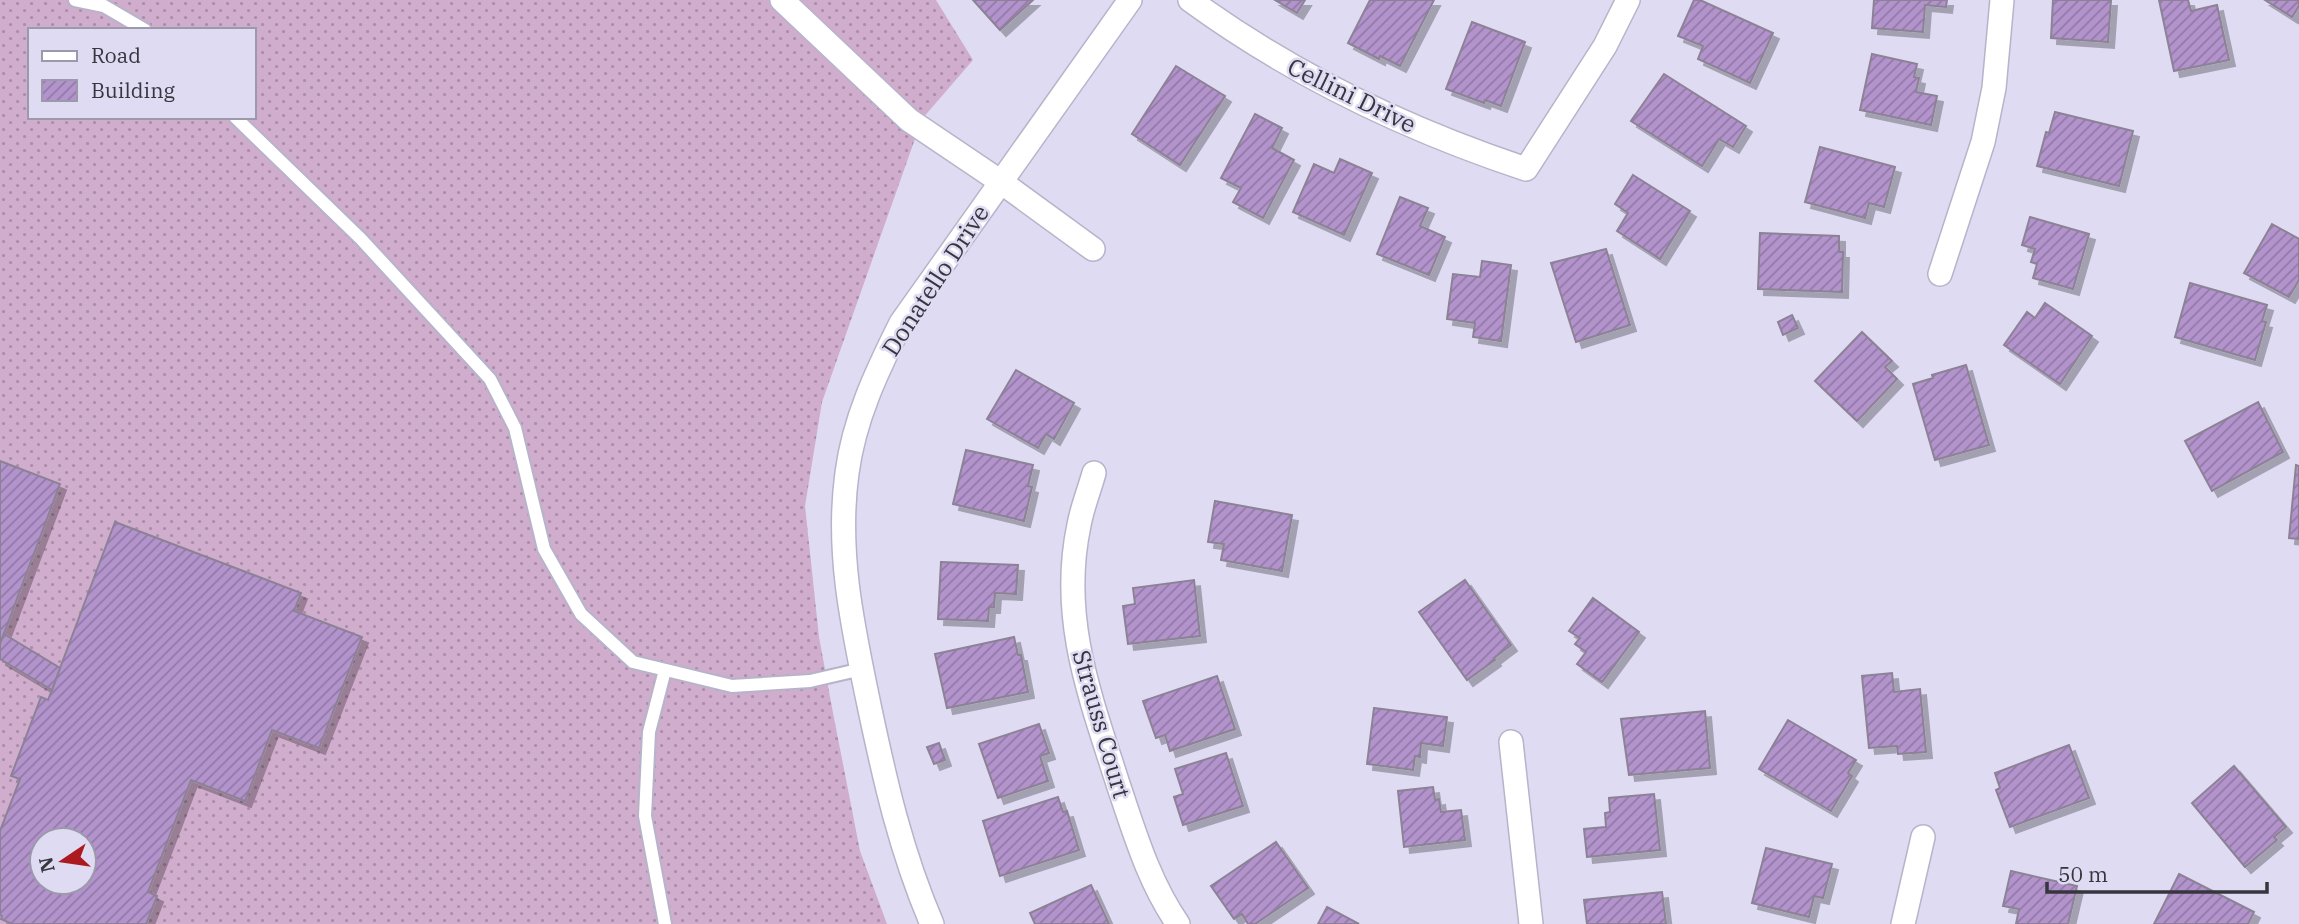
<svg xmlns="http://www.w3.org/2000/svg" width="2299" height="924" font-family="'IBM Plex Serif',serif">
	<style>
		.grass { fill: url(#grass-dots); fill-rule: evenodd }
		.building { fill: url(#building-hatch); stroke: #8c8295; stroke-width: 2; fill-rule: evenodd; filter: url(#shadow) }
		.lines { fill: none; stroke-linecap: round; stroke-linejoin: round }
		.service-casing { stroke: #b7b4ca; stroke-width: 16 }
		.minor-casing { stroke: #b7b4ca; stroke-width: 26 }
		.service { stroke: #fff; stroke-width: 12 }
		.minor { stroke: #fff; stroke-width: 23 }
		.labels { text-anchor: middle; dominant-baseline: central; stroke-width: 5; stroke-linejoin: round; paint-order: stroke }
		.street-label { font-size: 24px; fill: #37353e; stroke: #dedbf2 }
	</style>
	<defs>
		<pattern id="grass-dots" width="8" height="8" patternUnits="userSpaceOnUse" patternTransform="scale(1.75)"><rect width="8" height="8" fill="#d0accd"/><path d="M2 2h.1M6 6h.1" fill="none" stroke="#aa8da8" stroke-width="1.8" stroke-linecap="round"/></pattern>
		<pattern id="building-hatch" width="6" height="6" patternUnits="userSpaceOnUse" patternTransform="scale(1.75)"><rect width="6" height="6" fill="#b393cc"/><path d="M-1 1l2-2M0 6l6-6M5 7l2-2" fill="none" stroke="#9279a7"/></pattern>
		<filter id="shadow"><feDropShadow dx="6" dy="6" stdDeviation="0" flood-color="#0004"/></filter>
	</defs>
	<rect width="100%" height="100%" fill="#dedbf2"/>
	<!-- grass -->
	<path class="grass" d="M0,0h936l37,60 -51,59 -100,283 -17,104 14,131 14,76 27,138 27,73h-887zM30,30h224v87h-224zM42,840h42v42h-42z"/>
	<!-- building -->
	<g class="building">
		<path d="M973,0h60l-33,30z"/>
		<path d="M1275,0h30l-8,13z"/>
		<path d="M1370,0h64l-34,66 -20,-10 -1,3 -31,-16z"/>
		<path d="M1694,0h6l73,33 -23,50 -52,-24 5,-13 -25,-10z"/>
		<path d="M1874,0h73l-1,7 -21,-2 -2,27 -51,-4z"/>
		<path d="M2053,0h58l-3,42 -57,-4z"/>
		<path d="M2159,0h29l3,11 26,-6 12,55 -55,11z"/>
		<path d="M2265,0h34v6l-7,11z"/>
		<path d="M1472,22l53,20 -24,64 -16,-6 -1,3 -38,-14z"/>
		<path d="M1872,54l45,10 -3,13 5,1 -3,14 21,4 -6,29 -71,-15z"/>
		<path d="M1176,66l49,30 -45,69 -48,-31z"/>
		<path d="M1664,74l82,52 -13,21 -14,-8 -17,27 -71,-45z"/>
		<path d="M2055,112l78,19 -14,55 -82,-20 9,-34 3,1z"/>
		<path d="M1255,114l27,14 -10,20 22,12 -31,58 -30,-16 8,-14 -20,-10z"/>
		<path d="M1820,147l75,20 -11,40 -15,-4 -4,15 -60,-16z"/>
		<path d="M1340,159l32,14 -28,62 -51,-23 21,-48 20,9z"/>
		<path d="M1633,175l57,36 -30,48 -43,-28 11,-18 -13,-9z"/>
		<path d="M1400,197l28,11 -8,18 25,11 -16,38 -52,-21z"/>
		<path d="M2030,217l59,17 -16,55 -40,-11 4,-14 -6,-2 4,-13 -13,-4z"/>
		<path d="M2272,224l27,15v41l-10,17 -45,-24z"/>
		<path d="M1760,233l79,3v16h4l-1,40 -84,-3z"/>
		<path d="M1606,249l24,76 -54,17 -25,-79z"/>
		<path d="M1482,261l29,4 -10,76 -28,-4 2,-14 -28,-4 6,-45 27,3z"/>
		<path d="M2190,283l77,22 -5,16 4,1 -11,38 -80,-23z"/>
		<path d="M2045,303l47,33 -32,48 -56,-39 23,-33 8,6z"/>
		<path d="M1792,315l6,13 -15,7 -5,-13z"/>
		<path d="M1862,332l30,29 -7,6 12,12 -40,42 -42,-40z"/>
		<path d="M1966,365l23,80 -54,15 -22,-76 20,-6 -1,-3z"/>
		<path d="M1016,370l58,33 -20,36 -8,-5 -8,14 -51,-29z"/>
		<path d="M2258,402l25,50 -71,39 -27,-50z"/>
		<path d="M966,450l67,15 -5,21 4,1 -8,34 -71,-17z"/>
		<path d="M0,461l60,23 -60,160z"/>
		<path d="M2296,465l3,1v73l-10,-1z"/>
		<path d="M1215,501l77,14 -10,56 -61,-11 3,-16 -16,-2z"/>
		<path d="M115,522l186,71 -7,18 68,26 -43,111 -47,-18 -27,71 -54,-21 -43,112 9,4 -11,28h-134l-11,-5 1,-3 -2,-1v-84l20,-52 -9,-3 30,-79 7,3zM42,840h42v42h-42z"/>
		<path d="M941,562l77,3 -2,29 -21,-1 -1,14h-5l-1,14 -50,-2z"/>
		<path d="M1194,580l6,56 -72,8 -5,-38 12,-2 -2,-16z"/>
		<path d="M1465,580l46,65 -17,13 1,2 -28,20 -48,-68z"/>
		<path d="M1593,598l46,34 -37,50 -25,-18 9,-12 -11,-8 5,-6 -11,-7z"/>
		<path d="M4,634l56,34 -8,22 -52,-31v-15z"/>
		<path d="M1014,637l4,18h3l7,37 -81,16 -12,-54z"/>
		<path d="M1892,673l2,19 26,-3 6,63 -28,2 -1,-8 -28,2 -7,-72z"/>
		<path d="M1217,676l18,53 -65,22 -5,-16 -9,3 -13,-37z"/>
		<path d="M1374,708l73,9 -4,29 -22,-3 -1,14 -5,-1 -2,14 -46,-6z"/>
		<path d="M1705,711l5,57 -81,7 -8,-56z"/>
		<path d="M1788,720l68,40 -8,13 4,3 -21,35 -72,-42z"/>
		<path d="M1039,724l10,29 -9,3 8,25 -50,17 -19,-54z"/>
		<path d="M939,743l6,17 -11,4 -7,-17z"/>
		<path d="M2069,745l20,53 -79,29 -14,-37 4,-2 -5,-15z"/>
		<path d="M1226,753l17,53 -60,19 -9,-28 9,-3 -8,-25z"/>
		<path d="M2234,766l52,61 -12,10 3,3 -32,27 -53,-64z"/>
		<path d="M1433,787l2,13 4,-1 2,13 20,-2 4,30 -61,7 -6,-56z"/>
		<path d="M1654,794l6,56 -73,7 -3,-28 22,-2 -1,-14 5,-1 -1,-14z"/>
		<path d="M1058,797l5,15 4,-1 12,39 -79,26 -17,-55z"/>
		<path d="M1276,842l32,46 -53,36h-7l-6,-10 -8,5 -23,-33z"/>
		<path d="M1766,848l66,16 -9,34 -9,-2 -5,21 -57,-14z"/>
		<path d="M2011,871l66,15 -9,38h-52l3,-15 -16,-3z"/>
		<path d="M2179,874l75,38 -6,12h-94z"/>
		<path d="M1091,885l18,39h-74l-5,-11z"/>
		<path d="M1662,892l4,32h-79l-3,-24z"/>
		<path d="M1327,907l32,17h-41z"/>
	</g>
	<g class="lines">
		<!-- service casing -->
		<g class="service-casing">
			<g id="service">
				<path d="M75,0l29,6 41,24"/>
				<path d="M235,117l126,122 129,140 25,49 29,121 37,65 52,48 99,24 78,-5 52,-12"/>
				<path d="M665,670l-16,62 -4,84 20,108"/>
			</g>
		</g>
		<!-- minor casing -->
		<g class="minor-casing">
			<g id="minor">
				<path d="M782,0l127,120 92,62 92,67"/>
				<path d="M1190,0c103,75 215,129 336,169l79,-123 23,-46"/>
				<path d="M1940,274l43,-132 11,-54 8,-88"/>
				<path d="M1094,473c-5,18 -12,35 -15,52 -20,94 12,174 40,262 16,47 30,95 59,137"/>
				<path d="M1511,742l20,182"/>
				<path d="M932,924c-31,-72 -47,-143 -63,-219 -16,-77 -33,-153 -22,-232 7,-54 30,-102 54,-150l229,-323"/>
				<path d="M1903,924l20,-87"/>
			</g>
		</g>
		<!-- service -->
		<use href="#service" class="service"/>
		<!-- minor -->
		<use href="#minor" class="minor"/>
	</g>
	<g class="labels">
		<!-- street labels -->
		<g class="street-label">
			<text transform="translate(1352 95) rotate(26)">Cellini Drive</text>
			<text transform="translate(935 280) rotate(-57)">Donatello Drive</text>
			<text transform="translate(1102 724) rotate(74)">Strauss Court</text>
		</g>
	</g>
	<!-- legend -->
	<rect x="28" y="28" width="228" height="91" fill="#dedbf2" stroke="#9b99aa" stroke-width="2"/>
	<rect x="42" y="51" width="35" height="10" fill="#ffffff" stroke="#9b99aa" stroke-width="2"/>
	<text x="91" y="63" font-size="21" fill="#37353e">Road</text>
	<rect x="42" y="80" width="35" height="21" fill="url(#building-hatch)" stroke="#9b99aa" stroke-width="2"/>
	<text x="91" y="98" font-size="21" fill="#37353e">Building</text>
	<!-- north arrow -->
	<g transform="translate(63 861) rotate(257)"><circle r="33" fill="#dedbf2" stroke="#9b99aa" stroke-width="2"/>
	<path d="M0-5L12 26L0 18L-12 26Z" fill="#ac191f"/>
	<text y="-10" font-size="19" font-weight="bold" text-anchor="middle" fill="#37353e">N</text>
	</g>
	<!-- scale -->
	<path d="M2047 882v10h220v-10" fill="none" stroke="#37353e" stroke-width="3.5"/>
	<text x="2058" y="882" font-size="21" fill="#37353e" stroke="#dedbf2" stroke-width="5" paint-order="stroke">50 m</text>
</svg>
